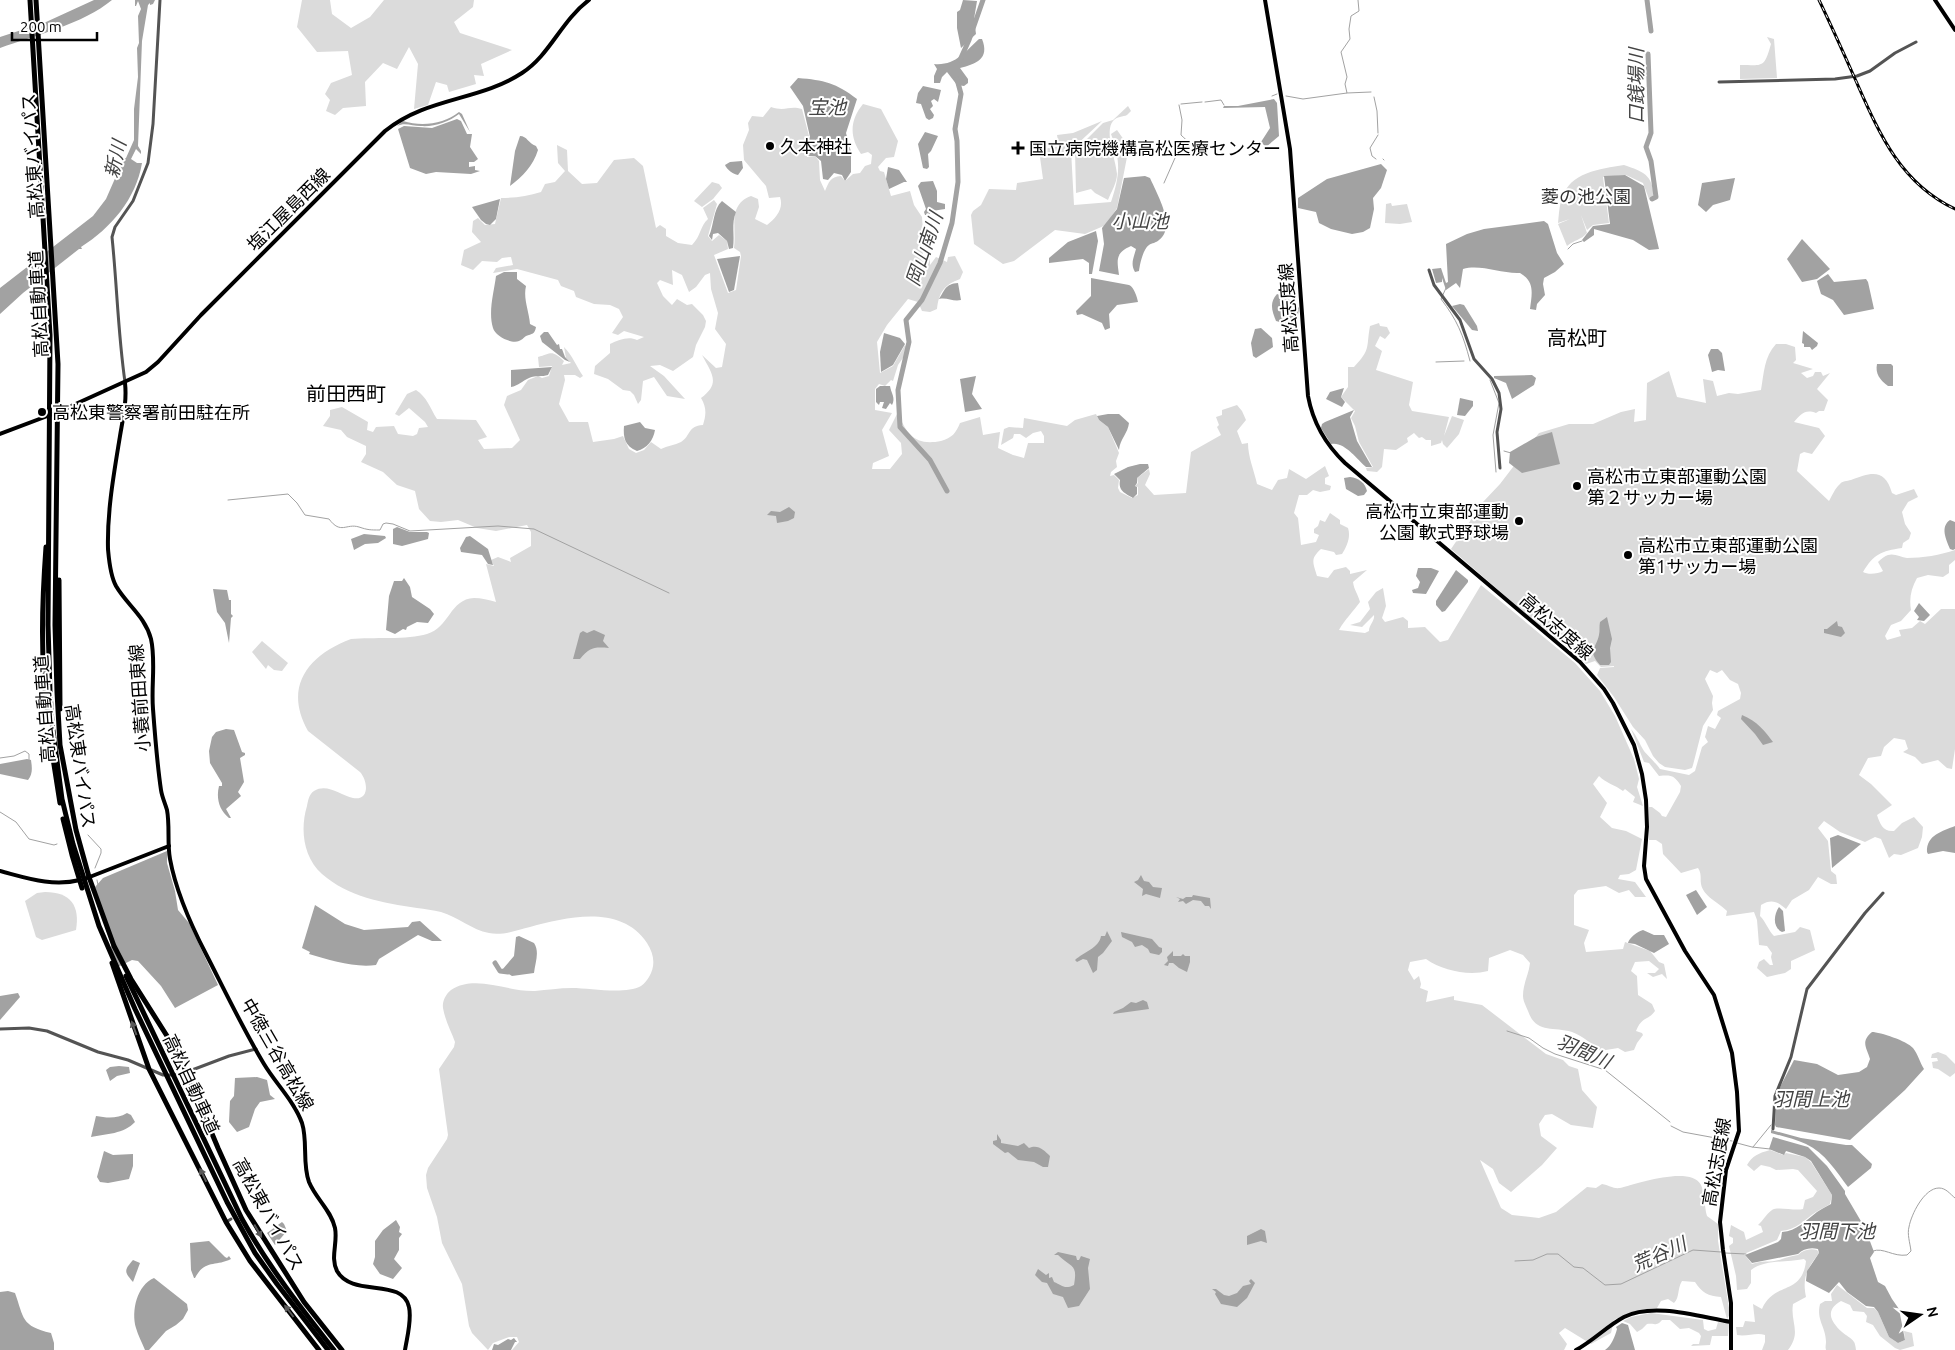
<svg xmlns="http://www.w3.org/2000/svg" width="1955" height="1350" font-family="Ubuntu,'Noto Sans JP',sans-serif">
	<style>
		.green { fill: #dbdbdb }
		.water { fill: #a2a2a2 }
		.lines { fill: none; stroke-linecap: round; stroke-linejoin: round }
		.stream { stroke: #a2a2a2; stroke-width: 1 }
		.river { stroke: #a2a2a2; stroke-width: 5 }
		.minor { stroke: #545454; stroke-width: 3 }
		.major { stroke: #000; stroke-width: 4 }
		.highway { stroke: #000; stroke-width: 5 }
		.rail-casing { stroke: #000; stroke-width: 3 }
		.rail { stroke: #fff; stroke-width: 1; stroke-dasharray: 4; stroke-linecap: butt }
		.oneway { fill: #595959 }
		.poi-dot { fill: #000; stroke: #fff; stroke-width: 2 }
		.labels { text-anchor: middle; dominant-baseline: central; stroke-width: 4; stroke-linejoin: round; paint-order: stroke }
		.poi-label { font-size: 18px; fill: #000; stroke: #fff; text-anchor: start }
		.street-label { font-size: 18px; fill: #000; stroke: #fff }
		.park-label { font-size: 18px; fill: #323232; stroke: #fff }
		.water-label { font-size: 19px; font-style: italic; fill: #434343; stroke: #fff }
		.quarter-label { font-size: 20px; fill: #000; stroke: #fff }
	</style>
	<rect width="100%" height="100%" fill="#fff"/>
	<!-- green -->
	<g class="green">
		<path d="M302,0h28l2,14 19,14 19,-11 14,-17h90l-1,7 -19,15 6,11 52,17 -31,14 3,12 -10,-1 2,9 -27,8 -2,-7 -11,-3 -8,23 -14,4 4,-45 -9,-17 -12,22 -14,-6 -18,19 1,24 -23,2 -8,7 -9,-4 4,-11 -5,-6 6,-11 21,-8 -4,-24 -31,1 -20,-25z"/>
		<path d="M1767,37l7,2 3,39 -37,1v-14c23,0 24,4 31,-21z"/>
		<path d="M863,104l18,5 17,32 -4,16 -8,1 -8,9 2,4 4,1 7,24 19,-5 4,14 8,12 1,14 -4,9 4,14 -3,3 2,4 8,-3v7l6,-8 11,5 1,-5 7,-1 8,16 -3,7c-16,6 -21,13 -23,30l-7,3 -8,-1 -4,-9 -10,-3 -21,26 -10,17 3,31 13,-7 12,-21 2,3 -2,7 -7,10 -5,16 -2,-1 -6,6 -6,-2 -4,5v21l17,3 -10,17 7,26 -16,7 -1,6h18l12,-15 -1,-11 -12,-13 9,-18c8,23 18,34 43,29 11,-3 15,-8 19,-18l20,-6 3,18 17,-3 -2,16 15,7 11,3 4,-15h16v-7l-3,-5 -8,2 -7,5 -6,-4h-6l-1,4 -12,7 3,-16 5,-2 14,1 1,-10 43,8 8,-6 21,-6 3,6 9,7 11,26 -3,8 1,6 -6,5 -1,4 4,-1 5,5 -1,8 2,4 12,6 6,-3v-8l-3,-1 3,-3 -1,-5 12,-9 1,5 -5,11 9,10 32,-2 5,-41 30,-17 -4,-8 2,-2 -3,-8 6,-2v-5l15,-5 5,6 4,9 -9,11 5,13 6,-1c0,14 6,27 9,41l15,6 6,-10 9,-2 2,-9 17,10 19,-13 4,10 -4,2v6l6,2 -1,4 -10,2 -7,-2 -6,5h-8l-5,18 4,5 3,27 15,-3 3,-7 -5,-2v-4l4,-3 2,-6 5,2 5,-9 10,7v4l8,4c3,9 -1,18 -6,26l-6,1 -2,-3 -13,-3c-11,10 -8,13 -4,27l11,2 6,-8 12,-3 4,4v3l17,-4 -14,12c1,8 5,12 7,20 -7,10 -15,17 -21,28l26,3 4,-2c0,-6 6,-10 5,-16l-12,12 -12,-2 10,-3 10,-13 -2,-7 8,-10 7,-4 3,18 -4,12 3,4 18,-5 5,4v7l17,-1 15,15 8,-2 33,-55 94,78 25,28 15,25 19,43 5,20 -2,8 6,19 -10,-4 2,-5 -10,-8 -2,2c-8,-6 -17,-8 -24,-15l-6,8 14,19 -7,14 12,11 14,3 16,8 -6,31 -7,4 -9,1 -2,4 17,3 11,15h-11l-6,-7 -10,3 -13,-7 -28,4 -4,5v30l15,5 -5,13 2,9 37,-3 2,-7 25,9 9,11 5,2 3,15 -5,-5 -9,3 -6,-4h8l4,-4 -10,-8 -14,1 -4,9 6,5 1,19 14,9 3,7c-7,10 -13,5 -19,20l6,2 1,2 -6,8 -3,7 -9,2 -7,-4 -18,3c-8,-7 -17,-15 -28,-19 -20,-6 -36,2 -44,-21 -2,-5 -5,-10 -5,-15 0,-13 6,-22 7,-33l-7,-8 -13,-5 -21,8 -1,13c-19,5 -45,0 -62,-12l-16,3 -2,8 6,10 5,-4 2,8 -1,4 8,3 -2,11 28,-6v4l28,5 64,49 17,6 6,6 9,3 4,21 15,17 -4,21 -22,-3 -19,-11 -7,1 -6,9 2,12 16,12 -15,17 -31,27 -12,-9 -6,-14 -13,-9 21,48 11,7 27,3 17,-6 31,-25 9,1 6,-4c7,1 11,5 18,4 16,-4 71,-23 81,-3 4,8 3,21 6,31l11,8v17l12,73 -3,5 -6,-22c-13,-1 -19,-4 -26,-15l-13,-1c-5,8 -2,16 -8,22l-6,-4 -7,2 -4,7c-16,1 -29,5 -43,12l-3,13 -20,11 -26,-16 -6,5 8,11 -3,6h-1052l7,-8 -2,-5h-8l-16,6 -5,7 -16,-17 -3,-7 -7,-42 -20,-41 -5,-26 -10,-29 -1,-13 2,-7 19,-29 1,-4 -9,-66 15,-22 1,-5c-4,-11 -10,-22 -12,-34 -1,-7 3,-14 8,-18 25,-16 56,2 84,1 12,-1 24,-3 37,-3 18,0 53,7 69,-2 3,-2 6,-6 8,-9 7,-12 5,-23 -2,-34 -26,-39 -80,-26 -117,-16 -12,3 -28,9 -41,6 -17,-3 -31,-16 -48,-21 -8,-2 -16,-3 -24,-4 -34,-5 -69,-11 -95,-34 -19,-17 -22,-45 -15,-68 1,-5 2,-12 7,-15 13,-8 26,4 39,7 17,3 15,-17 7,-26l-52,-41c-25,-44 0,-76 43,-92 21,-2 57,1 76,-5 22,-6 23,-35 47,-36 7,0 15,2 22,4l-10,-38 8,2 -3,-6 7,-3 13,5 -1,-4 21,-12v-14l-4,-7 -31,6 -19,-3 -19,-8 -17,2 -11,-1 -11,-12 -4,-18 -18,-6 -14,-13 -22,-10 5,-8v-8l-19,-9 -6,-7 -18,-4 7,-10v-6l12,-3 26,15 -1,8 6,2 3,-5 18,-1 4,8 15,2 4,-2 2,-6 9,-1 -3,-5 -16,-14 -10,8 -4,-2 12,-20 9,-4c11,7 14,18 21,29l39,1 11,17 -9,3 6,9 28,-1 8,-8 -16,-35 3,-9 14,-6 7,-10 10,-4 4,2 7,-2 3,-10 -13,1 -1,-10c13,-3 13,-8 26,4l-2,4 9,-2 -5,-5 -2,-11c9,9 12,19 19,29l-3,2 -5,-3h-11l1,5 -6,24 10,18h19l5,20 21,-3 9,-3 6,13 7,4 8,-3 7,-8 10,7c6,-3 14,-4 20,-7 10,-6 6,-16 22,-17 3,-10 4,-17 -2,-27 20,-15 11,-24 1,-43l14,13 6,-1 4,-23 -11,-15 3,-16 -7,-24 -1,-16 -5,2 -9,12 -7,5 -7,-17 -10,-5 1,15 -13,-5 -3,3 6,13 9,9 5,-6 10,6 5,-1 11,11 3,6 -1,6 -9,18 -3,12 -20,14 -13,-6 -10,1 14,10 21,23 -18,-3 -13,-19 -11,4 -2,19 -3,4 -4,-9 -4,-4 -7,-1 -15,-11 -14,-5 1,-8 15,-13v-9c9,-4 18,-8 27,-4l7,-3 -20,-6 -6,4 -6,-2 11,-16 -4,-8 -9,-4 -16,-1 -18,-7 -2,-6 -13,-5 -3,-6 -41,-11 -24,4 3,-5 17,-3 -2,-8 -9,1 -5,4 -15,-1 -9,9 -12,-5 3,-15 17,-8 -9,-10 1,-11 5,-3 7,7 10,-1 6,-26c14,0 27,-2 40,-6l4,-8 10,-2 10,-11 -7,-8 -1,-18 10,5 1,21 14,13 15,-1 17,-23 20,-2 9,8 13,62 4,-3 6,4v7l12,7 14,2c9,-9 8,-19 16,-26l-5,-11 11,-8 3,4 -9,32 4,5 7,-6 8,6 1,8 -14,6 14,38 8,-3 5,-34 -1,-4 -6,-4c3,-20 -7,-43 17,-52l7,3 1,8 -4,12 12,6c9,-7 17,-16 13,-28l-11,1 -3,-12 -22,-26 -1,-15 6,-15 -1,-7 4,-7 11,1 8,-10c15,5 18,-2 31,2l7,27 -6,8 4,13 8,-1 4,5 1,19 5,11c4,-9 5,-14 16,-15l4,5 8,-7 7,-1 5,-7 6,-2 1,-9 -4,-3 -7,2c-12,-18 -11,-34 2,-50z"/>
		<path d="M1128,106l3,5 -4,4c-4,2 -10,1 -14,6 -9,11 3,39 4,53 0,9 -6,18 -9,26l-13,-7 -4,-4 -15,4 -1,-42 28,-28 10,-3z"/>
		<path d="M1102,121l-31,29 3,55 37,-3c9,-27 10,-41 0,-68l6,-4 12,17 -12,61 -11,17 -21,9 -30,-4 -41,31 -11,3 -29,-20 -3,-29 2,-4 8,-6 8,-16 27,1 1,-7 26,-4 -4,-29 20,-4 -2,-11 16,-2z"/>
		<path d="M1624,165c20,7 28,9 30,32l-5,2 -6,-16 -17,-8 -23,2 6,46 -16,2 -6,5 -6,-15 6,18c-6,7 -13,7 -20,13l-9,-22 12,-5 -12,4c1,-8 1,-17 4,-24 7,-27 38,-30 62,-34z"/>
		<path d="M712,182l7,2 3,4 -9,11 -11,8 -8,-6z"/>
		<path d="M1391,203l1,3 15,-2 5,18 -12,2 -15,-1 1,-19z"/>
		<path d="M1379,323l1,3 7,1 3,6 -5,6 -5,-3 -5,10 7,5 -6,19 37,12 -4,23 3,6 37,6 -5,19 8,-20 12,4 -5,14 -12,14 -4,-4 -1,-4 -1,3 -10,3v-6h-5l-4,-3 -3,1 -5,-5 -7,5 1,4 -12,8 -12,-1 -2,18 -5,5 -10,-1 -1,-3 7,-1 -14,-25 -4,-16 -4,-8 4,-7 -14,-14 7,-10v-20h6c17,-18 12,-19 16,-41z"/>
		<path d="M1776,344h10l9,3 1,13 -3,3 20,6 -12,4 6,5 6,-2 2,-4h6l2,4 7,-3 -13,16 11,11 -4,11h-5l-3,2c-11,-4 -15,1 -22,9l25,6 6,8 -13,18 -8,-2 -4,2 -3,17 32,30c3,-5 6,-13 11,-17 2,-3 7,-3 11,-4 20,-8 34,-12 41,13l4,2 18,-6 4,8 -10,5 -6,10 3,12 6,9 -2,6 -6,4 -1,5c-21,3 -28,6 -39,24 5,3 15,2 20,-1l-5,-9c3,-3 7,-6 10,-7 6,-2 13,2 19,3 15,0 34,-3 48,-8v10l-6,5v8l-6,4 -15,-2 -11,3c-6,11 -8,20 -6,32l-10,11 -10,4 -6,11 2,4 14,-4 -2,-6 13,-2 8,-7 5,3 16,-15h14v140l-3,20 -5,-1 -9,-8 -16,4 -7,-7 -12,-5 5,-3 -3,-9 -11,-2 -10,9 -3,9 -13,2 -9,17 12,9 21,21 -15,10c3,9 6,17 17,16l8,-8 12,-6 9,10 -1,10 -4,11 -17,7 -7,-1 -5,4 -8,-19 -6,-2 -10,5 -25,-10 -16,-11 -6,7 10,13 3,30 5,4 1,9h-6l-13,-7 -9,13 -17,10 -6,9c-9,-8 -15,-10 -25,-4l-1,11c6,6 8,14 14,20l21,-4 5,-5 10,3 5,20 -24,11v8l-6,4 -18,4 -10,-9 2,-6 5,-3 6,6h3l-2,-8 1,-4 -5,-7 -8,-1 -2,-25 -3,-8 -28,4 1,-5c-8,-8 -24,-15 -26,-27 -1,-6 1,-10 -3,-16l-17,5 -18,-19 -1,-10 -6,-4h-7v-33h3l8,6 2,3 4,1 14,-25 1,-6c-7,-11 -10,-11 -22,-10l-10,-13 -5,-1 -13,-33c6,7 8,14 13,22 3,4 12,12 16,18l29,6 6,-4 7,-24 6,-5 -3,-5 3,-11 7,3 6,-11 -4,-3 1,-4 22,-12 1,-6 -3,-9 -8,-4 -8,-10 -5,3 -7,-3 -5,9 8,17 -1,7 1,7 -10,16 -10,39 -1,3 -7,2 -20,-3 -6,-4 -6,-7 -8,-16 -12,-13 -19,-30 -17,-22 3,-7 14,-1v-1l-13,1 -6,-6 -9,3 -11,-11 -25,-19 1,-4 -3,3 -97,-84 32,-47 17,-18 39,-51 30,-9h24l28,-12 14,-3 -1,13 12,-2 1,-37 22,-12 8,26 29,6 -3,-24 10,2 4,15 12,-3 9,1 23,-4c3,-17 3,-33 15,-46z"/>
		<path d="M262,641l26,22 -6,8 -8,-1 -6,-5 -2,4 -14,-17z"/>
		<path d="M45,892c26,0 35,14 31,38l-34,10 -6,-3 -11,-36 12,-8z"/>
		<path d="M1938,1052l8,3 9,9v9l-5,4 -12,-8 -5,-1 -1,-6 6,-1 -1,-3h-6l1,-4z"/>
		<path d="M1770,1150l13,5 3,-2 19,4 6,5 21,33 -2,9c-4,3 -10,5 -14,8 -12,8 -20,18 -35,19l-4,9 -33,14 8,10c9,-4 20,-1 30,-5 5,-2 10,-3 16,-4 5,-5 12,-7 19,-5l2,3c-12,16 -17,24 -13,44l-13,7c-3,18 9,28 -5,46h-26l3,-8v-7c-9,-3 -18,2 -28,0l-1,-8h7l2,-6 10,1 -2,-18 9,5c12,-28 40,-13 44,-48l-2,-2c-18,4 -38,0 -53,11v13l-4,6 -10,1 -1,-14 -7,-30 4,-3v-5l-4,-2 2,-11 13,7 2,8 17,-8 -2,-6 -3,-1c5,-4 8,-11 14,-15 5,-4 22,1 31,-1l2,-9 8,-3 4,-6 -19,-21 -5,-1 -17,1 -6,-3 -9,-2 -7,6 -7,-6c5,-9 12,-12 23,-15z"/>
		<path d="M1837,1285l30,23h7l4,4 11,25 9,6 7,-3 -1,-9 8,2 2,13 -14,4 -5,-2 -15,-12 -7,-11 -7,-3 1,-6 -3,-4 -11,-1 -3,-6 -9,-4c-16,9 -11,20 1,31 4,4 9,5 12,10 1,1 2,7 2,8h-30c-1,-3 0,-6 0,-8 0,-15 -10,-22 -6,-38l5,-3h7l-1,-7z"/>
		<path d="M1651,1313l52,7 1,9 4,2 8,-2 2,-7 11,2 -1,12h-16l-2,9 -19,1 2,-2h6l2,-8 -2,-3 -10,-5 -9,1 -10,-9h-8c-6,7 -8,3 -15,4l-5,5 -5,3 -7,-8 -7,-3 8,-4z"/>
	</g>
	<!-- water -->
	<g class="water">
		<path d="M94,0h18c-29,24 -76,35 -112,48v-11l46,-15z"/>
		<path d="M135,0h20l-2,4 -3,1v-2l-2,2 -6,36 -4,105 3,5v3l-5,-5 -5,10 6,4h5c-6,36 -31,65 -61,84l1,2h-3l-56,44 -23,21v-26l93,-72 13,-17 18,-41h2l8,-18v-31l4,-32 -1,-29 2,-5 -1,-27 3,-7 -3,-8 -2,5h-1z"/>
		<path d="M963,0l14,1 -3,18 2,15 -15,14 -4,-20v-16l3,-2z"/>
		<path d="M979,39h3c8,20 -6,25 -22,29l8,11v4l-4,3 -7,-1 -10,-13 -5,5 -2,6h-6v-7l3,-7 -3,-5c21,2 31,-12 45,-25z"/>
		<path d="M798,78c26,2 38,5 59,21l-11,34 5,19v20l-6,9 -3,-6 -8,-2 -6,7 -5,-1 -2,-18 -6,-5h-7l-4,-12 6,-7 -7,-31 -13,-19z"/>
		<path d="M923,86l18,4 -3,12 -4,-3 -3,2 2,5 -3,3 4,6 -1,3 -4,2 -3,-2 -5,-14 -5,-1 2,-10z"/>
		<path d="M1274,99l3,4 2,33 -13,11 -5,-5 9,-14 -5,-21 -42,1 1,-2h14z"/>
		<path d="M459,112l3,2 8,18 -11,-18c-10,8 -25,13 -38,12 -9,0 -16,-4 -24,0l6,-5c19,6 41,3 56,-9z"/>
		<path d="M457,119l4,2 6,13h5l-2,13 8,12 -4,3h-5v5l6,-1v4l5,1 -9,3 -35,-2 -10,2 -16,-6 -12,-39 6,-3 28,2z"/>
		<path d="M925,132l13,4 -7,15 -3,3 1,13 -2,2 -4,-1 -5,-24z"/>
		<path d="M520,136c7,0 8,7 16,10l2,4c-5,16 -15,26 -28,36l5,-35z"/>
		<path d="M742,161l1,7 -5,7c-5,-1 -11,-5 -13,-10l5,-3z"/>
		<path d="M1381,164l6,6 -6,18 -8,10 1,11 -4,19 -7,4 -11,2 -21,-5 -12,-6 -3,-11 -18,-4v-10l29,-19z"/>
		<path d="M888,167l11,3 8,12h-3l-15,7 -3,-10z"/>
		<path d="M1625,175l19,11 15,63 -10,1 -16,-10 -39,-11v6l-10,7 -2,-2 11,-14 17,-2 -6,-48z"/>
		<path d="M1145,176l5,2c6,14 27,49 9,62 -3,3 -7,3 -10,5 -6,4 -9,19 -10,26l-4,1c-5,-8 -1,-15 1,-23l-5,-3c-16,7 -14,14 -12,29l-20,-4 5,-27 -2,-16 15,-19 7,-31z"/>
		<path d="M1735,178l-5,22 -17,5 -7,7 -8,-7 4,-22z"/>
		<path d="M933,181l4,10v11l8,2v5l-13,2 -3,4h-4l-1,-3 2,-3 -8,-23 3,-4z"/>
		<path d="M500,199l-4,20 -6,6 -4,-1 -5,-4 -9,-13z"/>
		<path d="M722,201l14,11c-5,12 -1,23 -3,36l-4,1 -2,-8 -9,-8 -5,1 -1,6 -3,-4c5,-11 4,-27 13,-35z"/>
		<path d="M1544,221l4,3 9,29 7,11 -9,8 -11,6 -1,6 2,11 -8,9 -1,6 -6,-1c2,-16 5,-27 -10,-36 -19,1 -39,-9 -57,-4l-3,19 -4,-5 -10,7 -4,-12v4l-6,1 -4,-14 9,-1 5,15 2,-1 -2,-38 21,-10 17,-5z"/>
		<path d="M1096,231l2,10 -6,33h-3v-11l-6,-4 -34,4v-5l19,-16z"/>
		<path d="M1802,239l28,30 -13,10 -15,3 -15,-23z"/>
		<path d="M740,256l-6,34 -5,2 -12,-33z"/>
		<path d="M504,272h13v7l9,7c-3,13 3,25 4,38l6,3c-1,7 -4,7 -10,9 -3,2 -4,4 -7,5 -8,3 -24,-5 -26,-13 -5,-16 1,-36 3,-52z"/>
		<path d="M1828,274l6,8 32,-3 2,3 6,27 -30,6 -11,-15 -12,-6 -4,-13z"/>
		<path d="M1091,278l38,7c5,2 8,12 9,17l-21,3 -8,9 1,14 -5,2 -3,-7 -20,-9 -5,1 -1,-4 15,-15z"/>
		<path d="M958,283l3,17c-8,2 -14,-3 -22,-1 6,-9 6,-15 19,-16z"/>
		<path d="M1277,294l9,3 13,11 -2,15 -6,2 -15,-4c-4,-10 -7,-18 1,-27z"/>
		<path d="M1460,304l4,1 13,21 1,5 -6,-1 -20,-24z"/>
		<path d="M1261,328l11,10 1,9 -17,11 -3,-2 -2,-13 4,-14z"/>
		<path d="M1803,331l15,12 -1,3 -5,4 -2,-3h-6v-3l-2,-1z"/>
		<path d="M544,332h4l9,13 2,-1 1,5h2l3,8 5,5 -5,-2 -23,-18 -2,-6z"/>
		<path d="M884,333l16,5 5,6 -12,21 -12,7 -1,-20z"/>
		<path d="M1711,349h7l4,4 3,18 -7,-1 -6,2 -4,-17z"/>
		<path d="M1877,364h14l2,2v20h-5c-8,-6 -13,-12 -11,-22z"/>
		<path d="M552,367l-4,8c-6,2 -12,0 -19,3 -7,3 -11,8 -18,9v-17z"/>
		<path d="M1532,375l4,3 -2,7 -22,14 -6,-16 -12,-5v-2z"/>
		<path d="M976,376l-4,18 10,15 -17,3 -5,-33z"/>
		<path d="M880,386h10c1,7 6,12 2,19l-2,-2 -4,6 -4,-1 2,-6h-4l-1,3 -3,-3v-13z"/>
		<path d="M1344,388l-3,9 4,5 -3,5 -16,-8 4,-7z"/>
		<path d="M1460,398l13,3v5l-8,10 -8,-1z"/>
		<path d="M1354,410l-4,7 7,24 15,26h-6c-9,-8 -22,-26 -35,-23l-10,-16 1,-4 3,-2z"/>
		<path d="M1108,414h11l10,9c-1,10 -9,16 -10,27l-11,-23 -9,-7 -2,-4z"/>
		<path d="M640,422l5,6 10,2c-2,11 -8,18 -18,21 -12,-5 -14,-13 -13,-25z"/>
		<path d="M1552,432l8,32 -38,9 -13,-10 1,-11 26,-15z"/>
		<path d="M1140,464h8l1,4 -12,10v5l-2,3 2,1v7l-4,4c-8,-5 -15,-7 -13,-18l-6,-6 14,-7z"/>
		<path d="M1350,477c9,1 15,6 17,14l-3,4 -6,1 -12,-7 -2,-11z"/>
		<path d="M789,507l6,5 -1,6 -6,3 -11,2 -1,-7 -9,-1 4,-4 9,1z"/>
		<path d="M1950,520l5,2v27l-2,1 -3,-1c-4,-10 -10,-22 0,-29z"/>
		<path d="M397,527l13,5h17l2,1 -1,6 -26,7 -9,-2v-15z"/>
		<path d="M364,534l21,2 1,2 -8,5 -13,1 -11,6 -3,-11z"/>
		<path d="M470,536l18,13 5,16 -5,-1 -6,-9 -21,-3 -1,-4 6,-11z"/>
		<path d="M1418,568h13l8,3 -13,23 -13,-1 -1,-3 6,-2 2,-6 -4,-6z"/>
		<path d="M1456,570l12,10v2l-23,29 -3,1 -6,-7v-4z"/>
		<path d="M404,578l6,9 2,10 18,12 4,5 -6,9 -11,-1 -10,5 -1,3 -3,-1 -8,5 -9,-4 3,-34 5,-15h8z"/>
		<path d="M213,589l14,1 2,10h2v14l2,2 -2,2 -2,25 -4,-20 -8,-11z"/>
		<path d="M1919,603l11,12 -6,6 -7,-1 2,-3 -5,-6z"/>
		<path d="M1607,617l5,22 -2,9 1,14 -2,3h-9c-13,-15 -4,-16 -1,-30 1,-4 0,-9 1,-13z"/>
		<path d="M1837,621l1,5 4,1 3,6 -4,4 -17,-4v-4h3z"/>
		<path d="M594,630l11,5 -2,6 6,7c-15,-1 -19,-1 -29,11h-7l7,-26 3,-2 4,2z"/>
		<path d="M1742,715c15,6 23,16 31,27l-10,3 -8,-11 -14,-15z"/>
		<path d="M226,729l8,1 8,22 3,1v2l-5,3 4,24 -6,10 3,4 -15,13 5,9h-2c-10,-8 -13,-20 -10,-32h3v-3l-12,-20 -1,-12 3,-14 4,-5z"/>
		<path d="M27,759l4,1c1,7 2,14 -3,20l-28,-6v-10z"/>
		<path d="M1955,826v27l-12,-2 -15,3 -1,-2c-1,-17 16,-21 28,-26z"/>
		<path d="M1838,835l23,9 -29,24 -2,-30z"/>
		<path d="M167,851v12l8,28 3,19 11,13 29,62 -43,23 -14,-22 -23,-25 -6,-1 -14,7 -7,-19v-4l-16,-57 8,-9z"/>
		<path d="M1141,875l3,6 5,1 4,5 9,1 -2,10 -14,-4 -4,2 1,-7 -9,-7 4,-2z"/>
		<path d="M1696,890l11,17 -10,8 -11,-20z"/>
		<path d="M1193,895l17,3 1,11 -2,-3h-4l-4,-5 -8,-1 -7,4 -3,-3 -5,1 2,-3 -4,-2 7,2 3,-2h6z"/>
		<path d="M315,905l30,19 19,6 44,-3 4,-5 8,-1 22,20h-10l-14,-6 -39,24 -3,6c-22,3 -46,-5 -67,-11l1,-2 -8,-4z"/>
		<path d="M1779,907l4,4 2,20 -3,1c-10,-5 -8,-18 -3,-25z"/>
		<path d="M1643,930l11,5h10l5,9 -15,9 -19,-9 -7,-1c1,-5 10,-12 15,-13z"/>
		<path d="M1107,931l5,10 -9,12 -5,4 -1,13 -4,3 -6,-13 -4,-1 -6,3 -2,-2c9,-8 24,-12 26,-24h4z"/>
		<path d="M1121,932l31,7 7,8 3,1v4l-3,3 -9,-2 -2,-4 -6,-4 -7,2 -3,-5 -10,-5z"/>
		<path d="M519,936l15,7c6,9 1,20 0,30l-22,3 -10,-6 12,-14 2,-19z"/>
		<path d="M1173,951v5h8l2,-2 2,2h5v6l-3,10 -8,-4 -6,-5h-4l-1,3 -4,-1 4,-4 -1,-4z"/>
		<path d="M18,993l2,4 -20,23v-24z"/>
		<path d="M1143,1000l4,2 2,7 -36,5 1,-2 9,-4 8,-6 5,1z"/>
		<path d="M1872,1032c8,0 35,9 41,16 5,6 7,15 11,21l-19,21 -55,50 -74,-13 -1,-2 1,-30 18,-35 23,4 21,11 21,-3 8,-5 3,-8c-3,-11 -10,-17 2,-27z"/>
		<path d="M119,1066l10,1 1,6 -13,3 -7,5 -4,-11 4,-3z"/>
		<path d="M257,1077l10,3 3,15 5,4 -15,3 -5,7 -6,18 -12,5 -8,-10 1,-21 4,-5 1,-18z"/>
		<path d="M127,1113l4,2 4,7c-11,12 -29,12 -44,15l5,-21c11,2 21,3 31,-3z"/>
		<path d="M1771,1130l30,8 45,7h6l20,19 -1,4 -23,19c-12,-16 -23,-34 -42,-43 -11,-5 -24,-8 -35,-11z"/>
		<path d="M997,1134l4,6v3l17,3 6,-3 5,5c9,-4 15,2 21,8l-2,11h-5l-9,-5 -16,-2 -10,-8 -3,1 -12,-9v-3l4,-1z"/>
		<path d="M1773,1137l35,10 19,19 18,25v3l20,34 9,24 -4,6 8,24 7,4 7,13 7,10 6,31 -7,3 -9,-6 -11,-25 -4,-5 -8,-1 -19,-14 -8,-10 -10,11 -23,-12 1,-10 12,-18 -1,-4c-8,-2 -15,0 -20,5l-46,9 -7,-8 33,-13 3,-3 1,-7c15,-1 23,-11 35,-20 4,-3 9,-5 14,-8l1,-9 -21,-34 -6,-4 -19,-6 -2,4 -15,-6z"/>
		<path d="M104,1151l9,4 20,-1v12l-4,13 -21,4 -8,-1 -3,-5z"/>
		<path d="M396,1220l4,7 -1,5 3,2 -3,4v12l-5,9 8,9 -9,11 -13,-5 -7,-10 2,-7v-16l8,-11z"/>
		<path d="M282,1222l2,2 3,7 -12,14 -8,-12z"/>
		<path d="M1261,1229l4,2 2,12 -6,-2 -14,4v-9z"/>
		<path d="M209,1241l16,16 2,1 2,-2 2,3c-16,8 -26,0 -36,19h-1l-3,-8 -1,-27z"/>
		<path d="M1058,1252l18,4 1,4h2l2,-4 9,3 -2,9 2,21 -11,17 -11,2 -5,-11 -10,-3 -6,-11 -5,-1 -7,-7 3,-6 8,6 3,-2v5l3,-1 2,5c8,3 10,8 20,3 4,-22 -3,-17 -16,-30h-4z"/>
		<path d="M133,1260l7,3 -7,19c-9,-10 -9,-12 0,-22z"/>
		<path d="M154,1278l33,26 1,6 -5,9 -7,6 -10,6 -17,19h-4c-3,-7 -7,-15 -9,-22 -5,-17 1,-43 18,-50z"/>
		<path d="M1251,1279l4,4 -8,15 -10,9 -16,-3 -6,-10 1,-2 -4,-3h4l8,6 5,1 8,-3 6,-7 8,-2 -2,-3z"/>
		<path d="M8,1291l7,2c9,25 6,33 36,40l3,10v7h-54v-58z"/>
		<path d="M1622,1323l6,2 7,25h-30c6,-4 10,-13 12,-21l-1,-2z"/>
		<path d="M514,1338l3,4h-2l-4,8h-19l2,-6 4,1 10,-6 3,1z"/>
	</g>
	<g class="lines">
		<!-- stream -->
		<g class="stream">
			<path d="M1347,93l24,-1"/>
			<path d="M1272,96l5,-2"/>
			<path d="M1286,96l17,3 44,-6 -2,-9 2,-7 -6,-25 9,-13 -1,-10 2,-13 8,-5 -1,-11"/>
			<path d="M1374,97l3,14 1,22"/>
			<path d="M1205,102l16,-2 3,5"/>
			<path d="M1181,104l21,-2"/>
			<path d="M1177,155l12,-3c2,-10 -2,-11 -8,-17l1,-15 -3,-15"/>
			<path d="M1376,159l-4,-3 -2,-8 8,-13"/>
			<path d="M1383,159l1,1"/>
			<path d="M1164,183l11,-25"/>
			<path d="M1568,249l5,-5 9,-3"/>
			<path d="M1446,288l-5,11c16,21 22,35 29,62"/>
			<path d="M1436,362l28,-1"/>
			<path d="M1490,380l9,23 -6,32 3,37"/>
			<path d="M1504,451l7,2"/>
			<path d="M228,500l60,-6 9,9 8,12 24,4c12,16 17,4 30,8 9,3 11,3 21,3l3,-6 3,-1 7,1 17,7 88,-5 36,3 135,64"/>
			<path d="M0,758l14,-2 11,-5 4,3v6"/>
			<path d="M0,812l16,10 13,17 25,6 3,-1"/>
			<path d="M88,835l13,14v4l-6,15"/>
			<path d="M97,880l1,5"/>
			<path d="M1507,1031l22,7 14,10 12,6 50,16 65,52"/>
			<path d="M1671,1126l12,6 49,9"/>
			<path d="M1737,1143l15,4 18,2"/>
			<path d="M1753,1147l18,-22"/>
			<path d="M1873,1251c10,-4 20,6 34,4l4,-4c-1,-8 -4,-17 -2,-24 2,-12 15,-39 30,-39 7,0 11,6 16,10"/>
			<path d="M1725,1253l21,1"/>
			<path d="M1515,1261l18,-1 14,-6h11l16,13 9,1 22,17 16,-1 72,-34 28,2"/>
		</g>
		<!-- river -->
		<g class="river">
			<path d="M1647,0l4,31"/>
			<path d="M1648,54l3,79 -5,14 5,14 5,36 -4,2"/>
			<path d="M960,60l9,-20 14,-40"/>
			<path d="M947,491l-17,-31 -30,-33 -2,-37 11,-48 -3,-22 16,-20 18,-37 12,-40 6,-41 -1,-41 -2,-12 6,-35 -4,-15"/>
			<path d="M495,963l5,8 8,1"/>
		</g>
		<!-- minor -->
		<g class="minor">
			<path d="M1719,82l116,-3 22,-3 13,-5 25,-18 21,-11"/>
			<path d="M1429,270l5,15 26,35 14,39 18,20 7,14 2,16 -4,23 3,36"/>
			<path d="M125,382c-7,-48 -8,-97 -13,-145l3,-10 18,-26 15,-38 5,-39 7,-124"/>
			<path d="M0,1029l29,-1 18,3 51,21 30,8 35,15h12l17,-5 37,-14 27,-7"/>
			<path d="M1773,1129l2,-33 16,-39 16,-68 58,-76 18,-20"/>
			<path d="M226,1222l5,-3"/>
		</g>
		<!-- major -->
		<g class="major">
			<path d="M1265,0l25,149 18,247c5,27 17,48 37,67l235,199 24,27 9,14 21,42 8,29 4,26 1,27 -3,39 2,13 39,72 29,44 18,58 5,39 2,39 -13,39 -6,52 3,28 8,53v47"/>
			<path d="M1935,0l20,30"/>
			<path d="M125,383c2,18 -2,35 -5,53 -6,37 -13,75 -12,113 1,11 2,26 8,37 11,19 29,30 35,53 5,22 0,47 2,70 2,27 4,54 8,81 1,7 4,13 6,20 3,16 0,33 3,49 6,33 21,66 36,95 19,37 37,75 58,110 12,20 30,37 38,59 6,19 0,40 7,59 7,17 22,28 26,46 3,15 -5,29 2,43 15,27 66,6 72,36 3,13 -2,30 -4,43"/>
			<path d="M0,434l58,-22 88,-40 12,-10 43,-47 184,-184c42,-34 94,-30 137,-58 28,-18 39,-52 67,-73"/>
			<path d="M0,871c27,7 52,16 80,9"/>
			<path d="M87,878l82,-32"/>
			<path d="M1576,1350c17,-9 31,-24 48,-33 30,-15 76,0 107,5"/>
		</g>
		<!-- highway -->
		<g class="highway">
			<path d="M30,0l20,335 -2,290 2,67 2,31 10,76 11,45 26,82 36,83 92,193 28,51 22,31 51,66"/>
			<path d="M36,0l22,364 -3,261 2,67 3,53 16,85 13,47 25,69 17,33 48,76 39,93 28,62 58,92 38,48"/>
			<path d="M46,547c-4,56 -6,113 2,168"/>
			<path d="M59,580l1,129"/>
			<path d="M52,752l8,51"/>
			<path d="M63,819l9,36 10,33"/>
			<path d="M112,963l37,106 77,153 24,39 69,89"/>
			<path d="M126,976l116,243c26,47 59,89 92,131"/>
		</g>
		<!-- rail casing -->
		<g class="rail-casing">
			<path id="rail" d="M1819,0c13,27 25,54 37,81 23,52 44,102 99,128"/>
		</g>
		<!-- rail -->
		<use href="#rail" class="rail"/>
	</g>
	<!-- one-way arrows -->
	<defs><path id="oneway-solid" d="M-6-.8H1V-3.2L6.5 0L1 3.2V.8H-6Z" transform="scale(1.25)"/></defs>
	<g class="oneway">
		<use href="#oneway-solid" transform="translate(134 1028) rotate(-110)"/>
		<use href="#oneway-solid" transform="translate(203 1175) rotate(-116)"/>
		<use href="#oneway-solid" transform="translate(258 1231) rotate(60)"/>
		<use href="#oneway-solid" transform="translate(289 1311) rotate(-127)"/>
	</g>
	<!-- markers -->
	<g class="poi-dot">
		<circle cx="770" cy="146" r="5"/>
		<path d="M1015.5 140.5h5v5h5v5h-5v5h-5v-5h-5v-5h5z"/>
		<circle cx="42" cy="412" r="5"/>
		<circle cx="1577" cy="486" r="5"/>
		<circle cx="1519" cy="521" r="5"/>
		<circle cx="1628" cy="555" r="5"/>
	</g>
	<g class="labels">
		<!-- poi labels -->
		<g class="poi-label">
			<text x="780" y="146">久本神社</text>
			<text x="1029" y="148">国立病院機構高松医療センター</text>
			<text x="52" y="412">高松東警察署前田駐在所</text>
			<text x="1587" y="476">高松市立東部運動公園<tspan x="1587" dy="21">第２サッカー場</tspan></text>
			<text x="1509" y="511" text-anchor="end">高松市立東部運動<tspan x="1509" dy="21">公園 軟式野球場</tspan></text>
			<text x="1638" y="545">高松市立東部運動公園<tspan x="1638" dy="21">第1サッカー場</tspan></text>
		</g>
		<!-- street labels -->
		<g class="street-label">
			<text transform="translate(32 156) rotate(-94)">高松東バイパス</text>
			<text transform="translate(288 209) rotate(-45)">塩江屋島西線</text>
			<text transform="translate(38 304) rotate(-93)">高松自動車道</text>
			<text transform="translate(1288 308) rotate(-94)">高松志度線</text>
			<text transform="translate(1557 626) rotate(41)">高松志度線</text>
			<text transform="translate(139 698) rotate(-94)">小蓑前田東線</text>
			<text transform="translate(44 709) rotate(-94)">高松自動車道</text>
			<text transform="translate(81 766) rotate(82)">高松東バイパス</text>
			<text transform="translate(278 1054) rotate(60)">中徳三谷高松線</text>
			<text transform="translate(192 1084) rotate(65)">高松自動車道</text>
			<text transform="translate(1716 1162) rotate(-80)">高松志度線</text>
			<text transform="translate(269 1214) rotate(61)">高松東バイパス</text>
		</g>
		<!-- park labels -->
		<g class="park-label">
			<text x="1586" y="196">菱の池公園</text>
		</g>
		<!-- water labels -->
		<g class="water-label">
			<text transform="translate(1636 86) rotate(-90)">口銭場川</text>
			<text x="827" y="107">宝池</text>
			<text transform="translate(115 159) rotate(-77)">新川</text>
			<text x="1140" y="221">小山池</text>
			<text transform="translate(924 249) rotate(-71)">岡山南川</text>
			<text transform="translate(1584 1051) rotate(23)">羽間川</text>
			<text x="1811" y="1099">羽間上池</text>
			<text x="1837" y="1231">羽間下池</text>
			<text transform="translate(1659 1254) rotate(-24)">荒谷川</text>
		</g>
		<!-- quarter labels -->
		<g class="quarter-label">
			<text x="1577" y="337">高松町</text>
			<text x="346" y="393">前田西町</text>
		</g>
	</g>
	<!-- north arrow -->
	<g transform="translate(1920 1315) rotate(77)" stroke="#ffffff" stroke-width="4" paint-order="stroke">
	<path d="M0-4L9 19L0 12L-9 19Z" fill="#000000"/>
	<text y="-8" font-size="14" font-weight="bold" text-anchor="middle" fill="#000000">N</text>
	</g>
	<!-- scale -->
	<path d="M12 32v8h85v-8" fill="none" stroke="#000000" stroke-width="2.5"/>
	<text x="20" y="32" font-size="15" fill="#000000" stroke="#ffffff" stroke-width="4" paint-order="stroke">200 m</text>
</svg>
